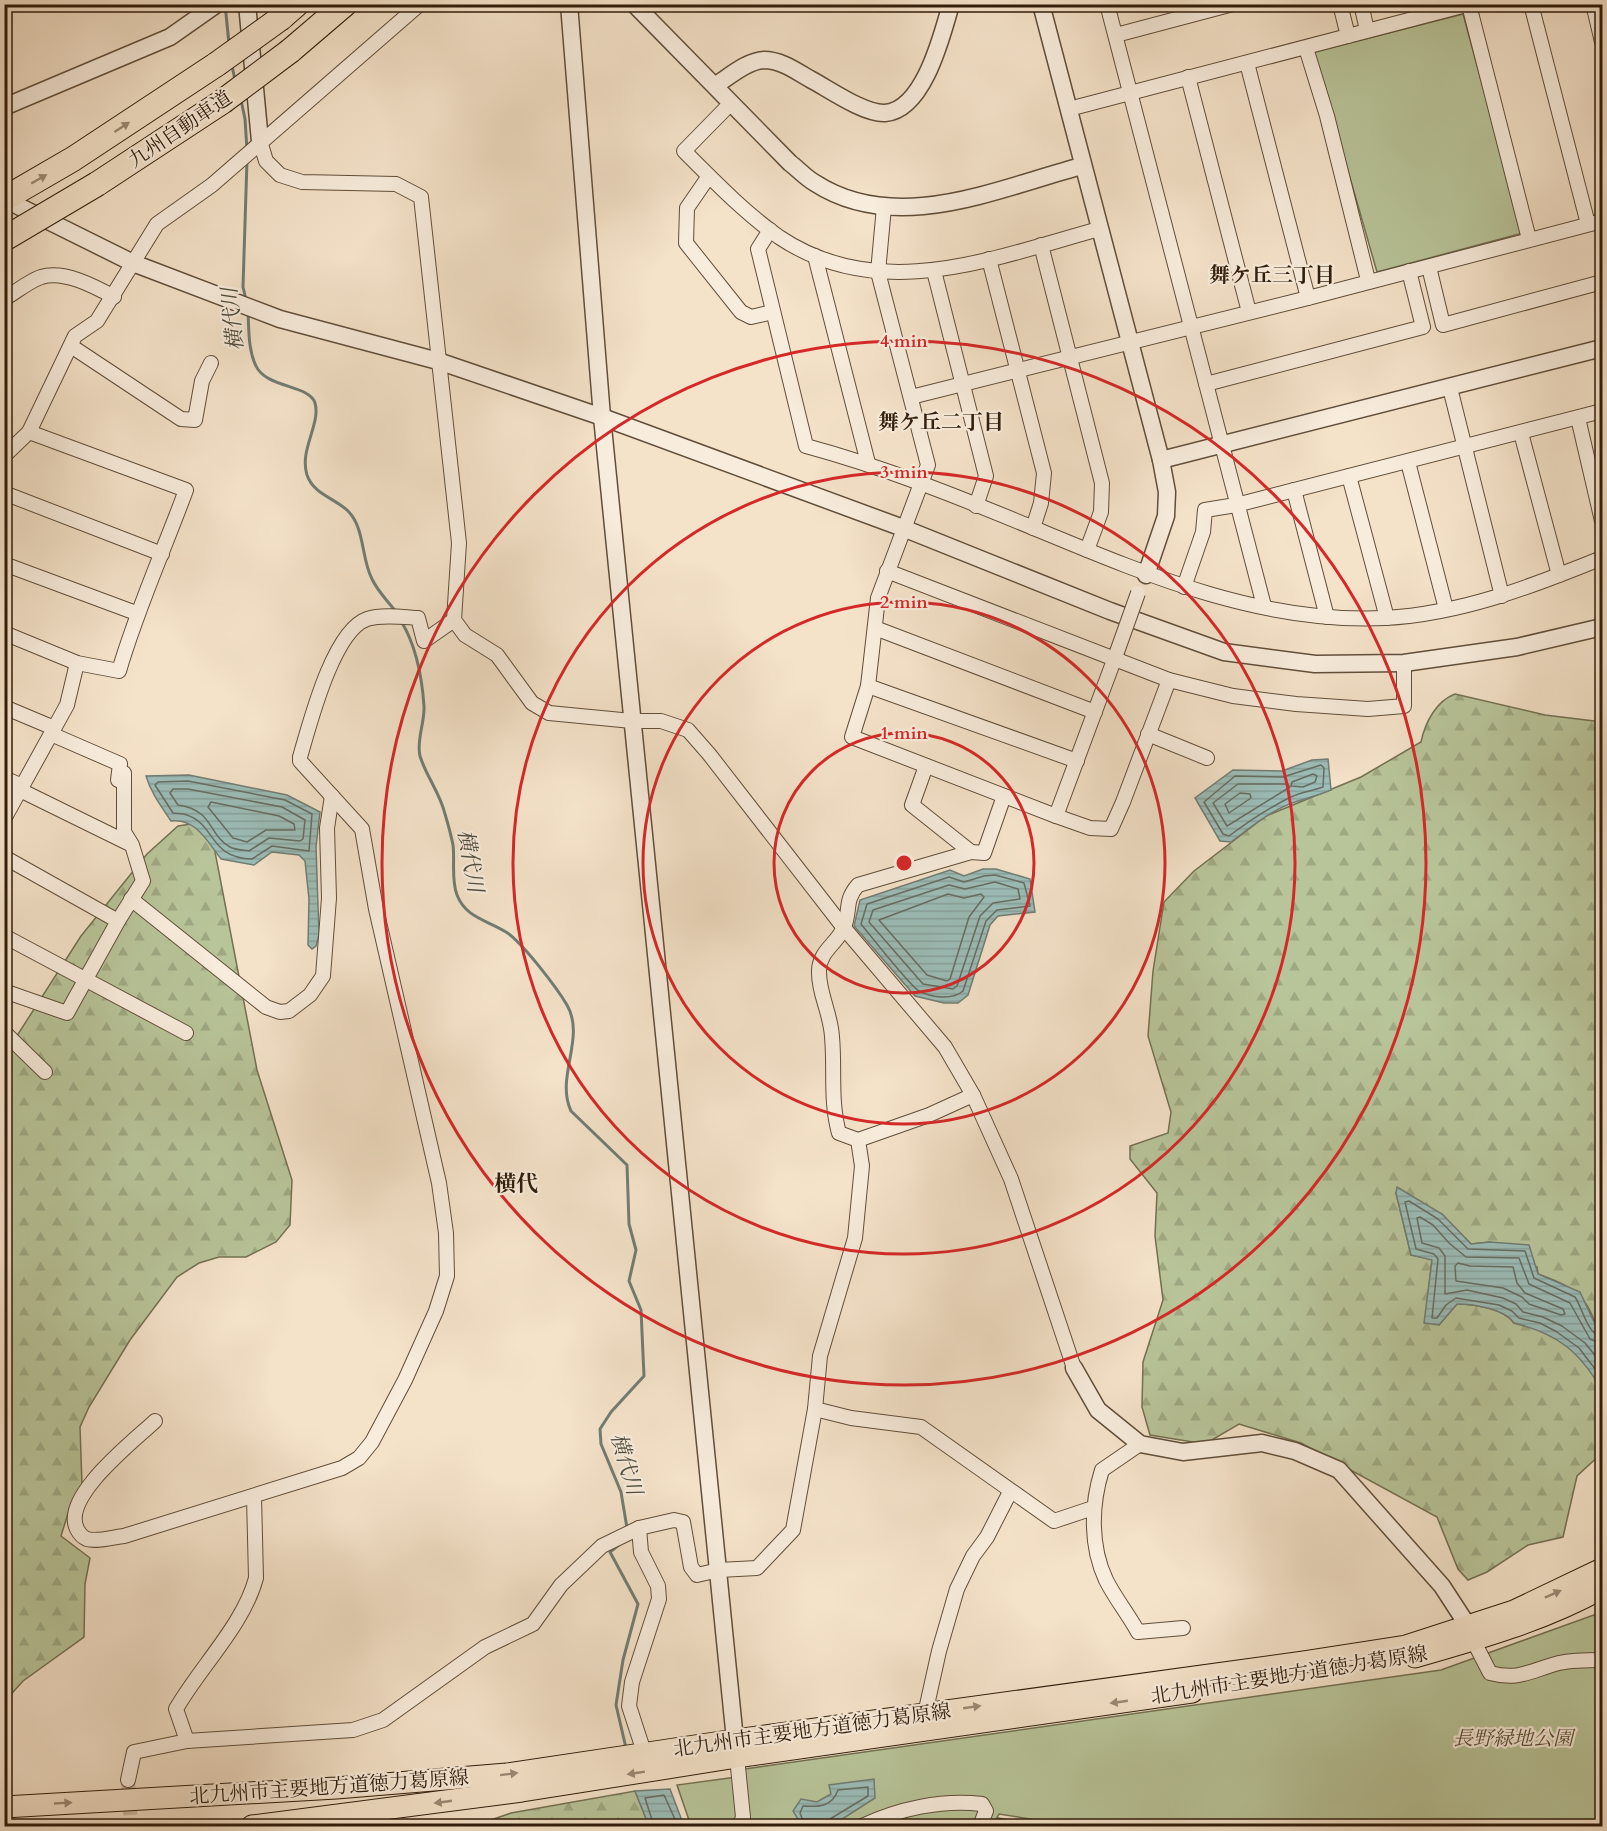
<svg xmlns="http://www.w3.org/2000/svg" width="1607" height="1831" font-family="Cardo,'Noto Serif JP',serif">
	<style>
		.forest { fill: url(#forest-firs); stroke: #747052; stroke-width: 1.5 }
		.green { fill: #b8c499; stroke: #747052; stroke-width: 1.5 }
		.water { fill: url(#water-rules); stroke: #717d73; stroke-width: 1.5 }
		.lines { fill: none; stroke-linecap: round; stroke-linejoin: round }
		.shore { stroke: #666d62; stroke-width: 1.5 }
		.stream { stroke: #717d73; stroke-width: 3 }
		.minor-tunnel { stroke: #cdbba3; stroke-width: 14; stroke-dasharray: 14 7; stroke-linecap: butt }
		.minor-casing { stroke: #614e3a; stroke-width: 16 }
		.tertiary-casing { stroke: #614e3a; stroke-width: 19 }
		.primary-casing { stroke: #301d0b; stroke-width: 23 }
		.motorway-casing { stroke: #301d0b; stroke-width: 26 }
		.minor { stroke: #f8ecdc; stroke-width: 14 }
		.tertiary { stroke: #f8ecdc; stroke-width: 16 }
		.primary { stroke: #f4e2c9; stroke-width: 21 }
		.motorway { stroke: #f4e2c9; stroke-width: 24 }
		.minor-bridge-casing { stroke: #614e3a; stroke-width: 16; stroke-linecap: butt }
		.motorway-bridge-casing { stroke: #301d0b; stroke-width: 26; stroke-linecap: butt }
		.minor-bridge { stroke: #f8ecdc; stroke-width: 14 }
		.motorway-bridge { stroke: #f4e2c9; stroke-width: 24 }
		.oneway { fill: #9c8974 }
		.ring { fill: none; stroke: #d62828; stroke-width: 3 }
		.labels { text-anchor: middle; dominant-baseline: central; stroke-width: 4.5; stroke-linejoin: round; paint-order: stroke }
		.street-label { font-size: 20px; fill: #301d0b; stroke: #f8ecdc }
		.park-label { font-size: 20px; font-style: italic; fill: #594f36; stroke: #f8ecdc }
		.neighbourhood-label { font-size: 21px; font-weight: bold; fill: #301d0b; stroke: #f8ecdc }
		.water-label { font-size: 21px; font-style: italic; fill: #504d3f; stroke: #f8ecdc }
		.quarter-label { font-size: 22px; font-weight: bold; fill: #301d0b; stroke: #f8ecdc }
		.centre { fill: #d62828; stroke: #f8ecdc; stroke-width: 3 }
		.ring-label { font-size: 18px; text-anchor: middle; font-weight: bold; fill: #d62828; stroke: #f8ecdc; stroke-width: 4.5; stroke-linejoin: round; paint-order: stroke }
	</style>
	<defs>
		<pattern id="forest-firs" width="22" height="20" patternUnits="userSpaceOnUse" patternTransform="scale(1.5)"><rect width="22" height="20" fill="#b8c499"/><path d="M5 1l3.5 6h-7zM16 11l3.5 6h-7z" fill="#9ea882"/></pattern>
		<pattern id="water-rules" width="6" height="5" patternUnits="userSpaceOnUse" patternTransform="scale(1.5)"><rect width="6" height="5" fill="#9cbdb8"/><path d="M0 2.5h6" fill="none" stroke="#87a29d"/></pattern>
	</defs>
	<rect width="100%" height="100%" fill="#f4e2c9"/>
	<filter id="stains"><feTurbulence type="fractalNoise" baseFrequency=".00333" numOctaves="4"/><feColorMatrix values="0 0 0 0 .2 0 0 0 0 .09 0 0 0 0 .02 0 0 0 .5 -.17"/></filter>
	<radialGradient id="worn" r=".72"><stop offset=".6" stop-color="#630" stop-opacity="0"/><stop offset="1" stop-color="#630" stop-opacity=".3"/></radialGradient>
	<!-- forest -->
	<g class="forest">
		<path d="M1455,694l90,21 57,7v611c-8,-9 -9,-19 -16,-29 -9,-16 -32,-24 -48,-30l-1,-7 -47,-25 -19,2 -29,-30 -46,-21 15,62 21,4 -6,54 13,12 18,-21c17,0 48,5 57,19l24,6 17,8 20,15 18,22 9,16v63l-25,23 -14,61 -35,8 -41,27 -19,8 -10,-11 -21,-52 -136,-74 -62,-19 -34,20 -55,-9 -8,-28 1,-45 20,-62 -8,-64 2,-43 -27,-34v-13l38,-13 3,-21 -23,-76 5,-65 11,-69 30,-31 72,-55 95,-39 60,-35c4,-19 15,-41 34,-48z"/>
		<path d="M191,824l11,1 9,6 46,239 35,110 -2,45 -14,17 -30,15h-27l-20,6 -22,14 -47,63 -41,67 -9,20 2,58 -12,22 -9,29 29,22 -5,26 -1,53 -61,44 -18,20 -1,-645 77,-120 66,-82 31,-28z"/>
		<path d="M635,1791l14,35h-167v-3l29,-10z"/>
		<path d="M998,1818l28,5v3h-32z"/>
	</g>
	<!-- green -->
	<g class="green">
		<path d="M1463,14l60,219 -146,39 -63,-220z"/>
		<path d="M1602,1612v214h-529l-74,-12 -7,12h-301l-14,-41 67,-9 1,-7 696,-99z"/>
	</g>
	<!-- water -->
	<g class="water">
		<path d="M1328,759l3,31c-12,5 -24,8 -36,12 -24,8 -44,25 -64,40l-11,-1 -25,-43 38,-28 49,1 30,-11z"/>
		<path d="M189,775l98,20 33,17 -4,35 3,88 -3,11 -4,3 -4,-4 1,-46 -4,-38 -6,-6 -27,-3 -18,13 -33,-6c-14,-18 -25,-41 -50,-38 -10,-15 -20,-28 -25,-45z"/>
		<path d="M983,869h13l34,10 5,33 -37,4 -8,9 -22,70 -10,8h-14l-29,-7 -61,-70 6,-26 90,-30 14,6z"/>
		<path d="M1397,1187l45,27 29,30 19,-2 39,3 9,29 42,18 13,28 9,13v57c-23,-39 -44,-56 -88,-67 -9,-14 -40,-19 -57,-19l-18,21 -15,-2 8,-63 -21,-5 -15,-62z"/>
		<path d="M874,1779l1,19 -39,25 -34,3 -9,-15 8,-12 16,3 14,-8 -2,-9z"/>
		<path d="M670,1789l14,37h-35l-14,-35z"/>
	</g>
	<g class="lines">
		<!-- shore -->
		<g class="shore">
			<path d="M1321,765l3,3 -1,19c-11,4 -22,5 -32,10 -23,11 -42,24 -62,39l-6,-2 -19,-32 31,-26 48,1z"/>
			<path d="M1313,774l4,2 -2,6 -12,5 -12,-1 1,-4z"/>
			<path d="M188,781l97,19 27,14 -3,37 -37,-5 -20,13c-43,-1 -36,-34 -65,-44 -4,-2 -9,-1 -14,-2l-18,-28 3,-3z"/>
			<path d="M1238,784h49l3,3 -63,39 -14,-23z"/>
			<path d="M173,789h15l94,18 23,13 -2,19 -3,2 -31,-3 -20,13c-6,-1 -14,-1 -19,-4 -22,-12 -16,-37 -52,-42l-8,-12z"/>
			<path d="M1240,793l10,1 1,4 -22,15 -4,-9z"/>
			<path d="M211,802l68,14 15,8 1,6h-29l-19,12 -14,-4 -25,-31z"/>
			<path d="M984,876l11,-1 29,8 6,23 -33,4 -11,11 -23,70c-10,9 -31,7 -44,0 -9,-5 -49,-56 -58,-67l6,-20 82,-27 15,5z"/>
			<path d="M995,882l23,7 2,10 -27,4 -13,13 -23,70 -4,3 -30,-5 -54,-62 4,-12 76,-25 16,4z"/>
			<path d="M948,894l16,4 17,-4 3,3 -15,20 -19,62 -3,2 -20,-6 -48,-55z"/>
			<path d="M1458,1263l12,3 43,1 4,16 8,10 38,16 2,5 -4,1 -32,-11 -7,-7 -19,-9 -47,-7 -1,-15z"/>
			<path d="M1602,1337c-15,-3 -19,-28 -27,-40l-41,-19 -9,-27 -57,-2 -30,-30 -29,-18 -4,1 11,47 18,5 4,5 -6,59h5l9,-13 10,-7 43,7 13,6 7,7 21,5 17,9 22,16 23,30"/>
			<path d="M1602,1344l-12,-5 -20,-36 -41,-19 -10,-26 -53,-1 -17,-14 -16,-18 -13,-8 -3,1 5,25 17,5 6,8v38l22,-4 36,8 13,6 7,8 20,5 19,9 23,17 17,21"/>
			<path d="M654,1826l-9,-28 19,-3 14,31"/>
			<path d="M805,1826l-5,-13 3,-7c16,1 29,1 35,-16l30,-3v9l-38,23 -3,7"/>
		</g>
		<!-- stream -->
		<g class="stream">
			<path d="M225,4l4,40"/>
			<path d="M232,66l3,14"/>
			<path d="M241,100l4,19 2,31"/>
			<path d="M246,300l-3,-13 4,-127"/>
			<path d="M248,312c1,17 0,38 8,54 10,22 54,19 59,37 6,21 -16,47 -8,72 7,20 28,23 41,36 17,17 13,47 24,68 6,13 16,22 24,33"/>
			<path d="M401,621c16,26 21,56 23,85 1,16 -8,35 -4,50 6,20 20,37 25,58 3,10 6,21 8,31 2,15 -2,35 4,50 9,23 30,25 49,37 16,10 51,56 61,73 19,33 -12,72 4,106l56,54 2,59 7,26 -7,31 12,29 3,66 -33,36 -11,17 1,15 20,48 6,36"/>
			<path d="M620,1544l-10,8 28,52 -15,56 -7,45 10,43"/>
		</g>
		<!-- minor-tunnel -->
		<path class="minor-tunnel" d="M128,1780l3,46"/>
		<!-- minor casing -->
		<g class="minor-casing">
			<g id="minor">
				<path d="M1107,4l157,602"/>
				<path d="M1340,4l8,32"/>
				<path d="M1361,4l6,26"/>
				<path d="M1531,4l57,220"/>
				<path d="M1593,4l9,38"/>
				<path d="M1469,5l60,234"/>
				<path d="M1116,35l117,-31"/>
				<path d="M1306,48l21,68 41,164"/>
				<path d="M1247,63l61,235"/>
				<path d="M1188,77l61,235"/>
				<path d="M731,103l-47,48c29,29 61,62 95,86 101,68 214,21 320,-8"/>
				<path d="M1069,109l401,-105"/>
				<path d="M260,141l6,20 14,14 22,7 94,2 25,13 38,346 -5,77 11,15 32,20 35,48 17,10 83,8h29l27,9 21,24 135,174 101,119 28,48 38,84 63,189"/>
				<path d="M709,176l-22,32 -1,35 55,69 10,5 22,-5"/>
				<path d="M884,207l-6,65 50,193 -50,133 -10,88 -16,51 204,79 34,12 21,1 12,-27 46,-122"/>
				<path d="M770,230l-12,19 48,197c78,21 155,52 230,83 111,46 226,95 349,89 76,-4 148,-32 217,-60"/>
				<path d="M1041,245l61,238 -1,29 -14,38"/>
				<path d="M815,256l53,207"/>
				<path d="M989,259l55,214 -3,30 -8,25"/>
				<path d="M1429,267l14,58 159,-43"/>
				<path d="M934,271l52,205 -10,30"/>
				<path d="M4,299c12,-7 25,-18 37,-22 23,-7 53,9 73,20"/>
				<path d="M71,346l110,73 14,1 7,-39 9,-18"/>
				<path d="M1206,384l217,-57 -14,-56"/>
				<path d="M1450,388l52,208"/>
				<path d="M911,397l397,-99 294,-77"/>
				<path d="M1578,418l24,103"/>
				<path d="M1521,433l38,142"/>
				<path d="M4,456l25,-24 46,-96 22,-15 60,-97 55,-39 208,-181"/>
				<path d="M1408,462l38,147"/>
				<path d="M1349,476l38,142"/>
				<path d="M1294,490l33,127"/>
				<path d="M4,493l158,61"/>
				<path d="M4,564l132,49"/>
				<path d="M887,571l282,109 64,16 63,8 72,5 36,-3v-43"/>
				<path d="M1184,587l19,-55 2,-22 31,-5 366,-94"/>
				<path d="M875,628l220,84"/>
				<path d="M4,633l73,30 42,8c18,-62 45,-121 67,-181l-157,-58"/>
				<path d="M868,686l209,75"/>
				<path d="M4,707l50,21"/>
				<path d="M51,734l69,30 -2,16"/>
				<path d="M1148,734l59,24"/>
				<path d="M926,766l-14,39 59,47"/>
				<path d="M4,778l18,8"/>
				<path d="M20,790l110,54"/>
				<path d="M1056,816l61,-164"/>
				<path d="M4,819l63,-114 10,-42"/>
				<path d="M4,857l114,64 25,-40 -11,-36 -8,-13v-59"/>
				<path d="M131,899l135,108 14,5 9,-1 21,-16 13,-19 6,-78 -2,-70 5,-32"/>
				<path d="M4,936l182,97"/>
				<path d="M4,991l63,22 51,-92"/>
				<path d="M4,1032l41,40"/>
				<path d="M973,1095l-44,20 -71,25 -19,-7c-9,-32 -4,-64 -7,-96 -1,-23 -14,-45 -13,-67 1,-20 19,-27 25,-43 7,-18 0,-26 14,-42l113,-33 13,1 20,-57"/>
				<path d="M815,1409l36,9 70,9 133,94 39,-13"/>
				<path d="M155,1421c-22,21 -94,76 -78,108 2,4 5,8 10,10 9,3 27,-2 37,-3l218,-68 17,-10 13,-16 33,-62 31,-69 11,-35 -1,-43 -7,-50 -63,-274 -14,-80 -62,-68v-4c10,-34 33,-126 67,-138 15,-5 36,-2 51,-1l6,23 30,-21"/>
				<path d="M1140,1444l-38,26c-11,35 -12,76 4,110 9,18 22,34 32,52l45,-4"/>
				<path d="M639,1528l2,24 17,34 1,13 -27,83 -3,24 13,40"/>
				<path d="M1470,1634l20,39c30,8 41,-3 69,-10 14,-3 30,-3 43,-3"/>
				<path d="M925,1714l14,-63 18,-62 16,-33 14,-19 23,-45"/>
				<path d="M187,1741l-11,-32c24,-42 68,-85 80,-131l-2,-81"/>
				<path d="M737,1757l6,60 -3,9"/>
				<path d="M128,1780l6,-28 53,-11 166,-11 30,-10 102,-73 48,-23 28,-39 41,-39 37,-18 35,-8 9,2 8,45 6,8 22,-5 38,-2 36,-38 22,-121 5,-53 35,-118 7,-72 -4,-26"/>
				<path d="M862,1826c36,-17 80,-27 120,-22l4,7 -6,15"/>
			</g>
		</g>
		<!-- tertiary casing -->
		<g class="tertiary-casing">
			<g id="tertiary">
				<path d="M247,4l13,137"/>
				<path d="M569,4l33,413 134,1333"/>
				<path d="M634,4l156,159c8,6 16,15 25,20 82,53 183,5 267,-17"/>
				<path d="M1041,4l120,456 6,32 -1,24 -20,59"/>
				<path d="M716,85c14,-9 31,-24 48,-25 17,0 32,11 46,19 19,10 54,35 75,34 39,-3 57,-78 66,-109"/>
				<path d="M4,107l166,-70 47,-33"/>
				<path d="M4,199l129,64 147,56 158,42 164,56 301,111 207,83 114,41 91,12 89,-1 113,-16 85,-20"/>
				<path d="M1161,460l441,-112"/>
				<path d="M1074,1368l24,42 42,34 43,8 79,-9 33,8 44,19 103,116 26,40"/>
			</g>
		</g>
		<!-- primary casing -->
		<g class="primary-casing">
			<g id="primary">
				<path d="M1415,1657c63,-18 130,-37 187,-69"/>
				<path d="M4,1807l332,-19 171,-14 228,-34 569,-78 102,-16 108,-35 88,-42"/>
				<path d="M252,1826l270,-35 215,-34 455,-65"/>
			</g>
		</g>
		<!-- motorway casing -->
		<g class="motorway-casing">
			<g id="motorway">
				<path d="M281,18l16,-14"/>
				<path d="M290,51l55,-47"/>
				<path d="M97,184l125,-82"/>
				<path d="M4,199l69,-40 144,-95"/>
			</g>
		</g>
		<!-- minor -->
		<use href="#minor" class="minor"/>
		<!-- tertiary -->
		<use href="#tertiary" class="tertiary"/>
		<!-- primary -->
		<use href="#primary" class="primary"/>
		<!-- motorway -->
		<use href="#motorway" class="motorway"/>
		<!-- minor-bridge casing -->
		<g class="minor-bridge-casing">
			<path id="minor-bridge" d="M1117,652l21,-59"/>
		</g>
		<!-- motorway-bridge casing -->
		<g class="motorway-bridge-casing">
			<g id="motorway-bridge">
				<path d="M217,64l64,-46"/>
				<path d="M222,102l68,-51"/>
				<path d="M4,239l93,-55"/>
			</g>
		</g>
		<!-- minor-bridge -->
		<use href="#minor-bridge" class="minor-bridge"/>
		<!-- motorway-bridge -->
		<use href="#motorway-bridge" class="motorway-bridge"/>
	</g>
	<!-- one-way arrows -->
	<defs><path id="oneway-solid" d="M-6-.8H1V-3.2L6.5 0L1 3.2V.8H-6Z" transform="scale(1.5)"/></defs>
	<g class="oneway">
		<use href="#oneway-solid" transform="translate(122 127) rotate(-33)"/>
		<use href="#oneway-solid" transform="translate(39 179) rotate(-30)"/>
		<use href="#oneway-solid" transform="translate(1553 1594) rotate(-24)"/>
		<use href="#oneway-solid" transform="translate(1119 1702) rotate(172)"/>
		<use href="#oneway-solid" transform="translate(972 1707) rotate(-8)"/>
		<use href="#oneway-solid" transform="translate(636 1773) rotate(171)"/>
		<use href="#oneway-solid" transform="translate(509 1774) rotate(-7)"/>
		<use href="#oneway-solid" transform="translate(443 1802) rotate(172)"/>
		<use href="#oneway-solid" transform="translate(63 1803) rotate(-3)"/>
	</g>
	<!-- distance rings -->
	<g class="ring">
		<circle cx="904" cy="863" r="130"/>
		<circle cx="904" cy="863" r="261"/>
		<circle cx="904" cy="863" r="391"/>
		<circle cx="904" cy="863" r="522"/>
	</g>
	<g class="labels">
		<!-- street labels -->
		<g class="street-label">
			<text transform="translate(180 129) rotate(-34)">九州自動車道</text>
			<text transform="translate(1289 1675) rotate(-9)">北九州市主要地方道徳力葛原線</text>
			<text transform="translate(812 1730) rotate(-8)">北九州市主要地方道徳力葛原線</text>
			<text transform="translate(329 1787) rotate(-4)">北九州市主要地方道徳力葛原線</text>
		</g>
		<!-- park labels -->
		<g class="park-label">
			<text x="1513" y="1738">長野緑地公園</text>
		</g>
		<!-- neighbourhood labels -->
		<g class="neighbourhood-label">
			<text x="1272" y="275">舞ケ丘三丁目</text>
			<text x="941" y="422">舞ケ丘二丁目</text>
		</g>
		<!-- water labels -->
		<g class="water-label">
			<text transform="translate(233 319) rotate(-96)">横代川</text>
			<text transform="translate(470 861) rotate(80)">横代川</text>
			<text transform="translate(626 1464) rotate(74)">横代川</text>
		</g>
		<!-- quarter labels -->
		<g class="quarter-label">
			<text x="516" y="1184">横代</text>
		</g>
	</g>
	<circle cx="904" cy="863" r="9" class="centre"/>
	<g class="ring-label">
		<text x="904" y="347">4 min</text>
		<text x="904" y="478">3 min</text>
		<text x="904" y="608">2 min</text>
		<text x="904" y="739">1 min</text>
	</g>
	<!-- margin -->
	<rect width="1607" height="1831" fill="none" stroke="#f4e2c9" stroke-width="24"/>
	<rect x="6" y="6" width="1595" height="1819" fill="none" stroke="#301d0b" stroke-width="3"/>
	<rect x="12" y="12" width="1583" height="1807" fill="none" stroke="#301d0b" stroke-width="1.5"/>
	<rect width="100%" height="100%" filter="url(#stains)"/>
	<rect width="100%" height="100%" fill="url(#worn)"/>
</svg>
